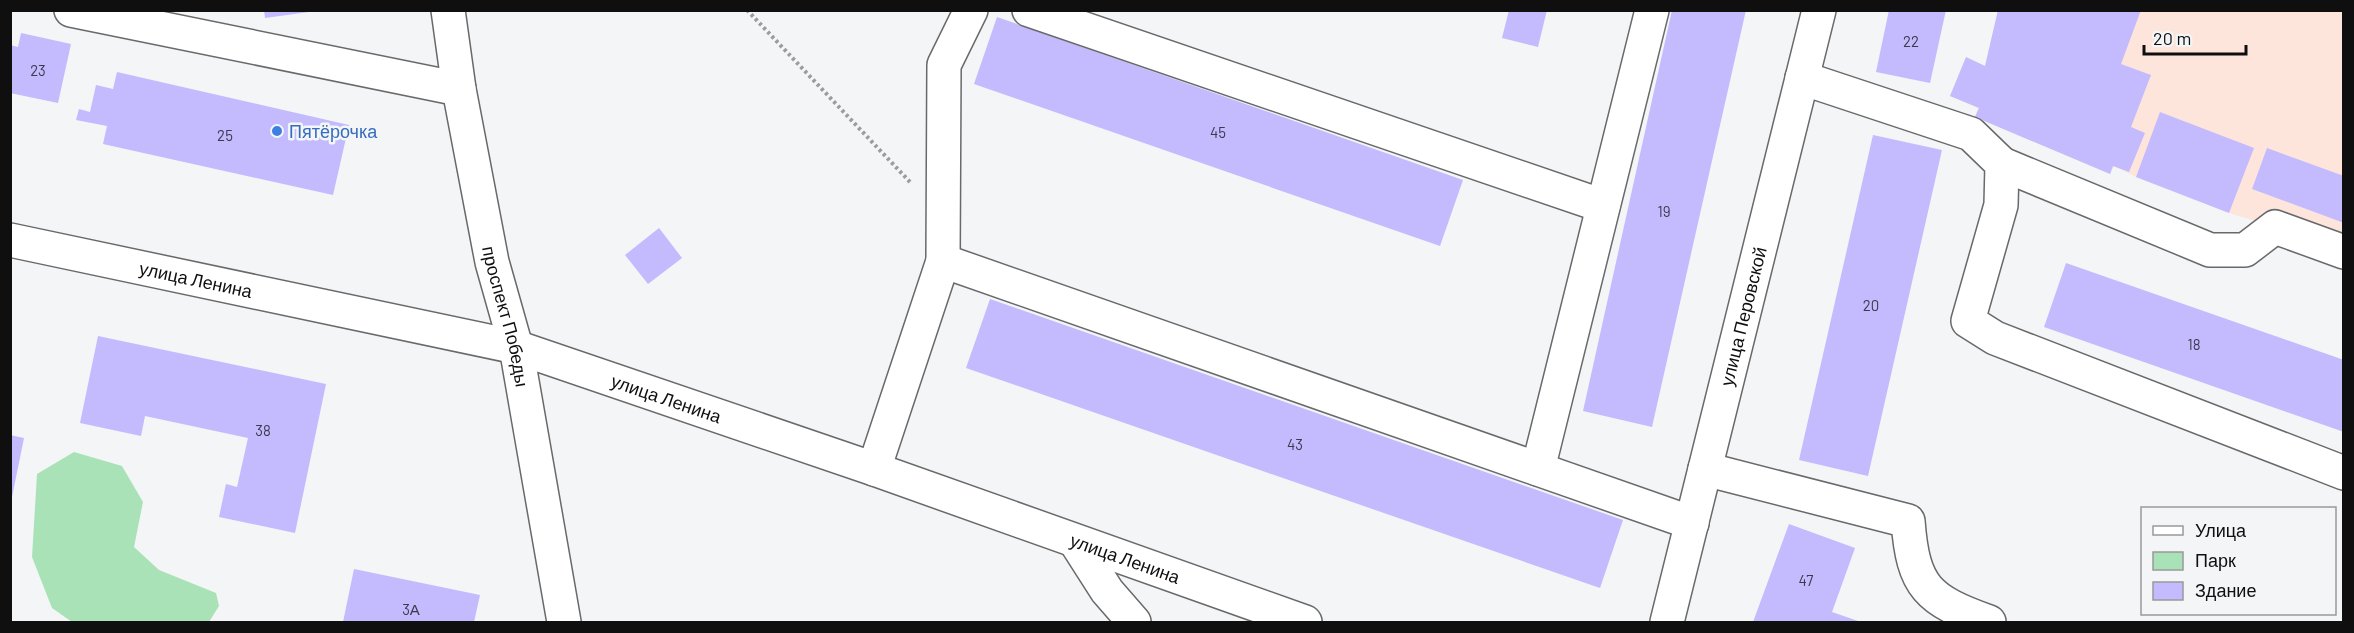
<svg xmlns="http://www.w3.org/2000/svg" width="2354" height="633" font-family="Barlow,sans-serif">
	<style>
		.industrial { fill: #fee5dc }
		.green { fill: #aae2b7 }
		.building { fill: #c4bafe }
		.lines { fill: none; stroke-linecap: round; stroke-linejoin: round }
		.minor-casing { stroke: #68696b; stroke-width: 36 }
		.path { stroke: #9b9c9d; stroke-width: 4; stroke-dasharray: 3 3; stroke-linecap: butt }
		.minor { stroke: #fff; stroke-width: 33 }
		.shop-dot { fill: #3f7fe0; stroke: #f3f5f7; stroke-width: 2 }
		.labels { text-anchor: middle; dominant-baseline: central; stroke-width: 5; stroke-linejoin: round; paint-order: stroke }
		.number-label { font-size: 15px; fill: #3c3a4c }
		.shop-label { font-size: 18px; fill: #366cbe; stroke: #f3f5f7; text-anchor: start }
		.street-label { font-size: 18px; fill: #0f0f10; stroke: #f3f5f7 }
	</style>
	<rect width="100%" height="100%" fill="#f3f5f7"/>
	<!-- industrial -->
	<path class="industrial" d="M1998,11h345v237l-114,-35 -93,-36 -22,-11 -4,8 -135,-57 3,-9 -28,-12 16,-39 19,9z"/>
	<!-- green -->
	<path class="green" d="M74,452l48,14 21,36 -9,45 25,23 57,23 3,13 -10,16h-137l-20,-14 -20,-51 5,-83z"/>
	<!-- building -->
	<g class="building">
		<path d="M264,10h45v2l-44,6z"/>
		<path d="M1509,10h38l-9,37 -36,-9z"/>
		<path d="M1672,10h74l-94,417 -69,-16z"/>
		<path d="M1889,10h57l-16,73 -54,-11z"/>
		<path d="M1998,10h143l-20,54 30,11 -20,52 14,6 -16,39 -16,-6 -3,8 -135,-57 4,-9 -29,-12 16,-39 19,9z"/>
		<path d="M997,17l466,163 -23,66 -466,-162z"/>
		<path d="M21,33l50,11 -13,59 -48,-10v-48l8,2z"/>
		<path d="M117,72l232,53 -16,70 -230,-51 4,-18 -31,-6 3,-11 11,3 6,-27 17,4z"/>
		<path d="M2160,112l94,36 -25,65 -93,-36z"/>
		<path d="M1873,135l69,15 -74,326 -69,-16z"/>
		<path d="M2267,148l77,28v47l-92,-34z"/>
		<path d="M659,228l23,30 -34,26 -23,-29z"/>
		<path d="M2066,263l278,97v72l-300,-105z"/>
		<path d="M990,299l633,221 -23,68 -634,-220z"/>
		<path d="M98,336l228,48 -31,149 -76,-16 7,-33 11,3 11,-49 -103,-22 -4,20 -61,-13z"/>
		<path d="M10,435l14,3 -12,59h-2z"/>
		<path d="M1789,524l66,24 -23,64 29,10h-108z"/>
		<path d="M354,569l126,26 -6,27h-131z"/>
	</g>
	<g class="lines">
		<!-- minor casing -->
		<g class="minor-casing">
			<g id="minor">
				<path d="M71,10l388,79"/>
				<path id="s1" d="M448,10l11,79 33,173 24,85 48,275"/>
				<path d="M1029,10l574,196"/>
				<path d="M1802,78l169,56 31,30 -1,41 -33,116 27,17 349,135"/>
				<path d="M2002,164l208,86h35l30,-23 69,25"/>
				<path id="s2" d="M10,240l506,107 358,122 431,153"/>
				<path d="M943,261l1,-196 27,-55"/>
				<path d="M874,469l69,-208 749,262"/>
				<path d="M1538,469l114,-459"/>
				<path d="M1705,469l203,52c5,67 20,79 81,101"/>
				<path d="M1075,541l32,50 27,31"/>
				<path id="s3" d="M1667,622l152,-612"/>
			</g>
		</g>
		<!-- path -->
		<path class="path" d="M747,10l163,172"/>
		<!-- minor -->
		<use href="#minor" class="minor"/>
	</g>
	<!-- markers -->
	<circle class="shop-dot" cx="277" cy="131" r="6"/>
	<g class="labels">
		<!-- number labels -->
		<g class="number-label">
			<text x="1911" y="41">22</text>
			<text x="38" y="70">23</text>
			<text x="1218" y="132">45</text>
			<text x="225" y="135">25</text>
			<text x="1664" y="211">19</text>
			<text x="1871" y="305">20</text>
			<text x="2194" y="344">18</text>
			<text x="263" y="430">38</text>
			<text x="1295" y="444">43</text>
			<text x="1806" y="580">47</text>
			<text x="411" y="609">3А</text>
		</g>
		<!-- shop labels -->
		<g class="shop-label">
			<text x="289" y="131">Пятёрочка</text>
		</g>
		<!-- street labels -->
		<g class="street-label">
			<text stroke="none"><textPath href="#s2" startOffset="190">улица Ленина</textPath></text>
			<text stroke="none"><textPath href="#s1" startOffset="312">проспект Победы</textPath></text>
			<text stroke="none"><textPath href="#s3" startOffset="315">улица Перовской</textPath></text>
			<text stroke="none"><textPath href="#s2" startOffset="676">улица Ленина</textPath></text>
			<text stroke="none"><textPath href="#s2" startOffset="1162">улица Ленина</textPath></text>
		</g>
	</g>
	<!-- border -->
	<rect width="2354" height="633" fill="none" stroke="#0f0f10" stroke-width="24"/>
	<!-- legend -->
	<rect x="2141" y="507" width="195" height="108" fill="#f3f5f7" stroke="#98999b" stroke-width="1.5"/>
	<rect x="2153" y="526" width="30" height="9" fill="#ffffff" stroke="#98999b" stroke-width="1.5"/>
	<text x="2195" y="537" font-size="18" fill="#0f0f10">Улица</text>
	<rect x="2153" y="552" width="30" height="18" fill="#aae2b7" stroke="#98999b" stroke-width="1.5"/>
	<text x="2195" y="567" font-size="18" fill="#0f0f10">Парк</text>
	<rect x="2153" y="582" width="30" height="18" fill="#c4bafe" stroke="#98999b" stroke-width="1.5"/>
	<text x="2195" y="597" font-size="18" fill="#0f0f10">Здание</text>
	<!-- scale -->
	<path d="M2144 45v9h102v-9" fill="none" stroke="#0f0f10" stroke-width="3"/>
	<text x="2153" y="45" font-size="18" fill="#0f0f10" stroke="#f3f5f7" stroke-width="4.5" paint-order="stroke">20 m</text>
</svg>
